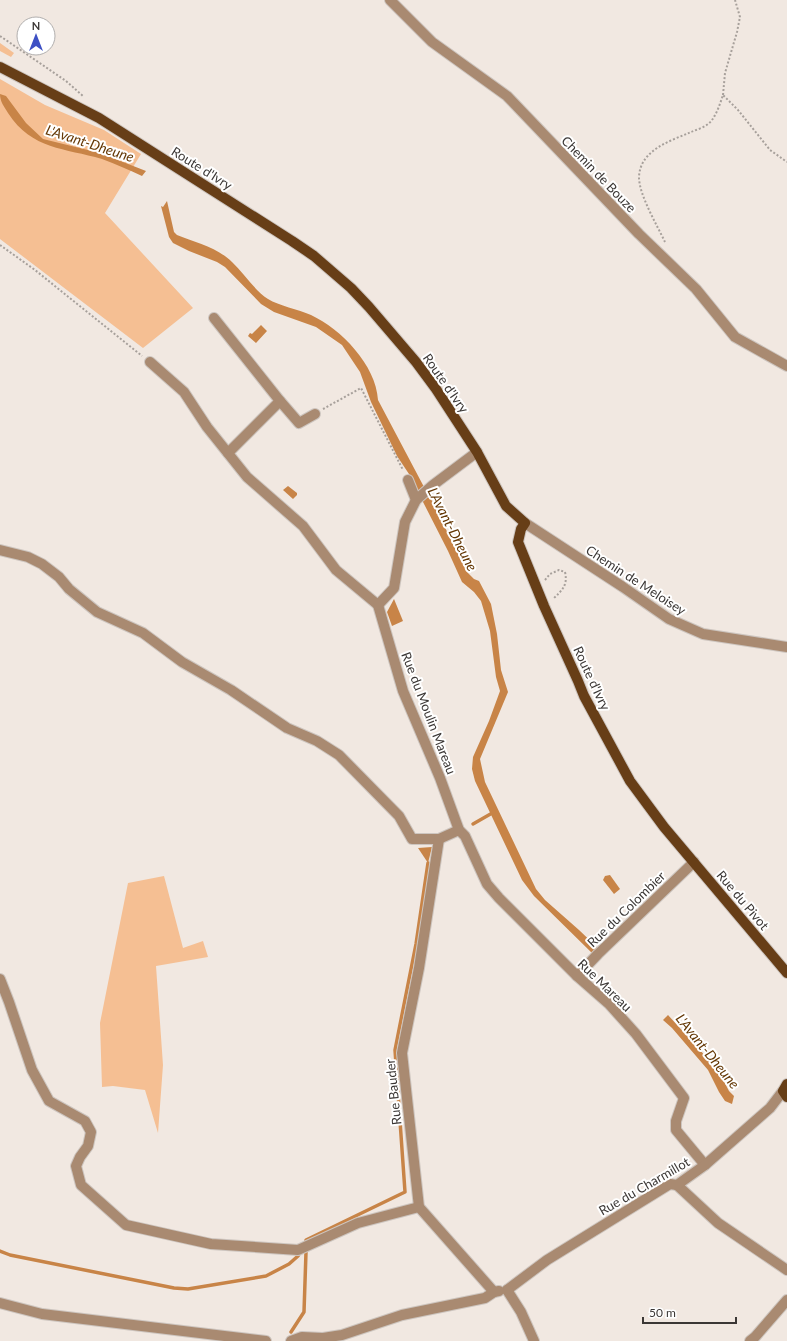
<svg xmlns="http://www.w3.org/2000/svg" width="787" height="1341" font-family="Lato,sans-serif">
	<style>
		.green { fill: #f5bf93 }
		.water { fill: #c88447 }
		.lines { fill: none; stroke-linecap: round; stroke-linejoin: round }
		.stream { stroke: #c88447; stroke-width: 3.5 }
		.minor-casing { stroke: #cdc5bf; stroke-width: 12 }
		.major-casing { stroke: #cdc5bf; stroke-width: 12 }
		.path { stroke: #a7a09b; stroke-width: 2; stroke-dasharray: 2 2; stroke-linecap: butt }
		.minor { stroke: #a98a71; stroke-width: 10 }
		.major { stroke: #673e17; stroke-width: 10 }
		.labels { text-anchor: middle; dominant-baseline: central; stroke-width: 4; stroke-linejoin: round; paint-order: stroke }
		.street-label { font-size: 13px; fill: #3b3735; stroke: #fff }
		.water-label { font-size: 14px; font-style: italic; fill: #643704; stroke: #fff }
	</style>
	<rect width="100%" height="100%" fill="#f1e8e1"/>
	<!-- green -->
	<g class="green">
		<path d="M0,43l14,10 -3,4 -11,-6z"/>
		<path d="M0,79l45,26 59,25 37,24 -36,59 88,95 -50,40 -143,-109z"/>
		<path d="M164,876l19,72 20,-7 5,16 -52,9 7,99 -5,68 -13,-43 -32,-4 -11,1 -2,-64 28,-140z"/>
	</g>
	<!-- water -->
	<g class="water">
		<path d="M0,94l6,2 20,27 17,16 57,14 46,18 -4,5c-13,-6 -26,-12 -40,-17 -37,-11 -70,-9 -94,-46 -4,-7 -8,-11 -8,-19z"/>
		<path d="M167,201l7,31 3,3c18,7 41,13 55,27 12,11 22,28 36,37 11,7 30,10 43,16 30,14 65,50 67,85l46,87 -7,5 -8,-18 -12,-18 -26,-54 -11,-30 -18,-27 -26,-18 -42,-15 -13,-8 -36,-37 -8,-5 -28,-11 -16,-8 -4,-6 -8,-31 2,1z"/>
		<path d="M261,325l6,6 -11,12 -8,-7 2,-3 2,1z"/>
		<path d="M288,486l9,7v2l-4,4 -10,-9z"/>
		<path d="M428,493l39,79 7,7 5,2 12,23 6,30 4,36 7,22 -28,67 5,23 51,107 9,11 34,30 21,20 -6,5 -60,-59 -12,-16 -47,-99 -3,-12 1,-12 16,-36 11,-30 -4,-14 -6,-46 -9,-30 -7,-9 -12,-10 -14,-31 -26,-51z"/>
		<path d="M394,599l9,22 -11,5 -5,-14z"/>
		<path d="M432,847l-4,16 -10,-15z"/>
		<path d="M610,875l10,14 -6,5 -11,-14 2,-4z"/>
		<path d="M668,1015l50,55 11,21 5,5 -2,8 -7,-3 -6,-9 -11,-22 -36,-42 -9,-8z"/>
	</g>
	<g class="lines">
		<!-- stream -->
		<g class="stream">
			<path d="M473,824l21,-12"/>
			<path d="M306,1244v-4l99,-48 -10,-142 21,-106 12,-81"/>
			<path d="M0,1251l10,4 164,33 14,1 78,-13 23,-12 9,-8 2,-5"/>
			<path d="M291,1332l13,-20 2,-60"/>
		</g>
		<!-- minor casing -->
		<g class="minor-casing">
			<g id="minor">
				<path d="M390,0l42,42 75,54 132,138 57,55 39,48 52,29"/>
				<path d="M214,318l66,83 -52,52"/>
				<path d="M150,362l34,30 23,35 40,50 56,49 33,44 42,35 25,86 37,87 19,52 6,6 22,48 12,14 78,78 32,28 27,30 48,64 -8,23v9l29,35"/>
				<path d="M280,401l19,22 16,-9"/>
				<path d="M408,480l8,20"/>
				<path d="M525,523l98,64 46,32 34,15 84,13"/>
				<path d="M0,550l28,7 14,7 17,13 10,12 28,23 46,21 39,29 49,28 56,38 30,13 22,14 60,61 13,23h27l20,-9"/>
				<path d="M378,605l16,-17 11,-66 11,-22 17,-15 44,-33"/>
				<path d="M439,839l-20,129 -17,85 17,154 75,85"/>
				<path d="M577,976l21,-22 96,-92"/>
				<path d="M0,979l9,23 23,68 17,31 36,20 6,11 -3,14 -8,11 -4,9 5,19 45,40 85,19 87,6 60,-27 61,-16"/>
				<path d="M677,1185l41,38 69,47"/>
				<path d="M507,1290l40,-30 123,-76 7,1 28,-20 65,-57 13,-17"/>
				<path d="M507,1290l14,22 13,29"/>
				<path d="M0,1303l42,11 224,27"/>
				<path d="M291,1341l11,-4 21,1 19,-3 60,-20 83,-17 9,-6 5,-1"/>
				<path d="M750,1341l5,-4 32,-37"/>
			</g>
		</g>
		<!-- major casing -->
		<g class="major-casing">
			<g id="major">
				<path d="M0,67l99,51 193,123 22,15 37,32 18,19 47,55 20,27 41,63 29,54 19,17 -4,6 -3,13 26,64 34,75 6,15 46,85 34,46 123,146"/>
				<path d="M787,1084l-4,7 4,6"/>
			</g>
		</g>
		<!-- path -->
		<g class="path">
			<path d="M0,36l66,45 17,15"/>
			<path d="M723,95l2,-22 12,-41 3,-15 -5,-17"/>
			<path d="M665,242c-8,-17 -26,-47 -26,-65 1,-27 31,-36 52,-45 7,-3 16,-5 21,-12 5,-7 8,-16 11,-25l15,15 32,40 17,12"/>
			<path d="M0,245l35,25 107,86"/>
			<path d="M323,409l38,-21 42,82"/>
			<path d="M545,580l5,-6 9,-4 6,2c3,14 -3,18 -12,27"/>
		</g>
		<!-- minor -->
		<use href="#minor" class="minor"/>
		<!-- major -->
		<use href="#major" class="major"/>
	</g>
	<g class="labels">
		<!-- street labels -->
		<g class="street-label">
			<text transform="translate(202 168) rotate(32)">Route d'Ivry</text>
			<text transform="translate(599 174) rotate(46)">Chemin de Bouze</text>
			<text transform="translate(446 383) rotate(55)">Route d'Ivry</text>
			<text transform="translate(636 580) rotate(33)">Chemin de Meloisey</text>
			<text transform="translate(592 678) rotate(65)">Route d'Ivry</text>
			<text transform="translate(429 713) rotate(69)">Rue du Moulin Mareau</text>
			<text transform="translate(743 900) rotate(50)">Rue du Pivot</text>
			<text transform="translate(626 909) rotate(-44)">Rue du Colombier</text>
			<text transform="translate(605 985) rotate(44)">Rue Mareau</text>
			<text transform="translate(393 1092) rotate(-96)">Rue Bauder</text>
			<text transform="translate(644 1186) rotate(-30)">Rue du Charmillot</text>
		</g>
		<!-- water labels -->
		<g class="water-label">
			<text transform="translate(90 143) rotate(18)">L'Avant-Dheune</text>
			<text transform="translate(453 529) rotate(63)">L'Avant-Dheune</text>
			<text transform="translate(708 1051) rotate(51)">L'Avant-Dheune</text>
		</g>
	</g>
	<!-- north arrow -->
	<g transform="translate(36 36)"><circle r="19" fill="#ffffff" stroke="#b1afae"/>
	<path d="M0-3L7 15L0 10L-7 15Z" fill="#3d50c4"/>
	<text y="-6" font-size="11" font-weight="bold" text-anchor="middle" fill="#3b3735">N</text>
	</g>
	<!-- scale -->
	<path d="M643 1317v6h93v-6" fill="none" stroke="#3b3735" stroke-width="2"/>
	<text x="649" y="1317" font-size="12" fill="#3b3735" stroke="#ffffff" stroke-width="3" paint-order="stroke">50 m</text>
</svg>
